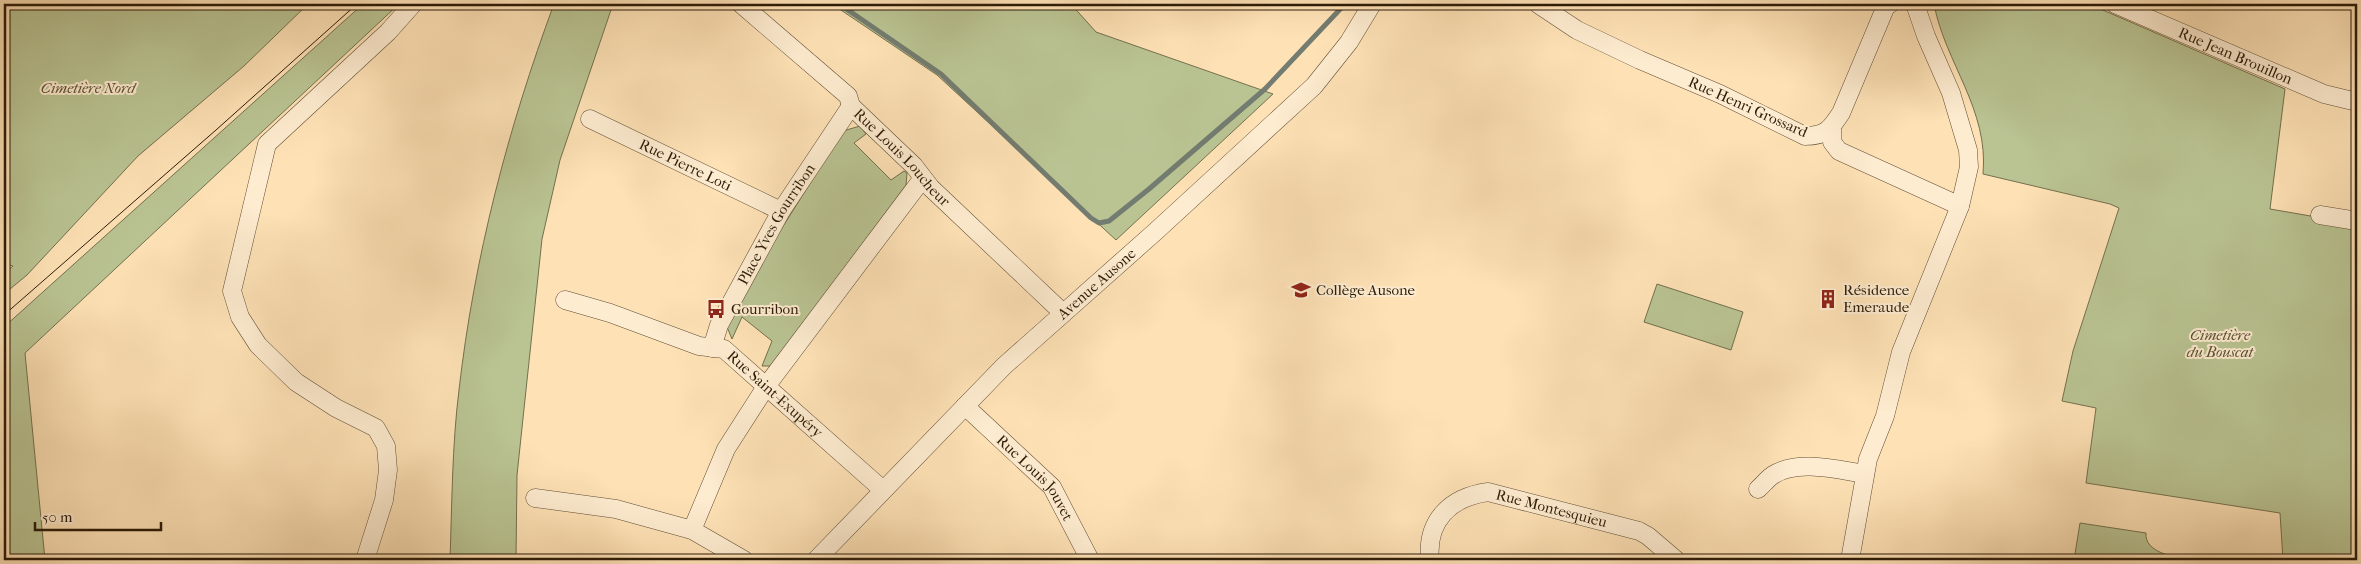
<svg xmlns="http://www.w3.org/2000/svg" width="2361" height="564" font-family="'IM FELL French Canon',serif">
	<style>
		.green { fill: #bac493; stroke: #73704e }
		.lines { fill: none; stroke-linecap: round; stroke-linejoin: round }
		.stream { stroke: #737c70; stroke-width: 5 }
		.street-casing { stroke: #604d34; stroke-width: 19 }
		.street { stroke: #feecd0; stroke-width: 18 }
		.tram { stroke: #2c1b08; stroke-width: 1 }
		.labels { text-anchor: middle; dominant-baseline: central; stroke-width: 4; stroke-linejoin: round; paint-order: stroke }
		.street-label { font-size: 15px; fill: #2c1b08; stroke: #feecd0 }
		.park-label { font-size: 15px; font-style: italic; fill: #574e32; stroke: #feecd0 }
		.poi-label { font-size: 15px; fill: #2c1b08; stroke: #feecd0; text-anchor: start }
	</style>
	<rect width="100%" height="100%" fill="#fee2b6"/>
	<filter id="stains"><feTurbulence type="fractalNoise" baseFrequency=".004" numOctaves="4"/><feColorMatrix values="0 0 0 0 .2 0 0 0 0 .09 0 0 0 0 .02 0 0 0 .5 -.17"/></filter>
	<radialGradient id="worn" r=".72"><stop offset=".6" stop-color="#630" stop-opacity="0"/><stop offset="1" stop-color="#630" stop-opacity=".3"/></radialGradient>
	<!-- green -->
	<g class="green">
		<path d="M4,4h304l-64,62 -106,90 -111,119 -23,19v-20l9,-8 -9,-2z"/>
		<path d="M363,4h36l-374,349 20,207h-41v-233z"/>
		<path d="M554,4h59l-53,156 -18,79 -25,236 -1,85h-66c2,-56 2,-114 9,-170 15,-132 49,-262 95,-386z"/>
		<path d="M841,4h230l25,28 177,62 -157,146 -179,-165 -102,-69z"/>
		<path d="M1934,4h155l196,85 -15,120 87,15v336h-74l-3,-47 -194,-30 10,-75 -34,-7 11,-50 46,-143 -9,-4 -127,-30c6,-65 -38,-111 -49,-170z"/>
		<path d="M860,126l6,8 -12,9 37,37 13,-9 3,2 -1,12 -135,181h-9l10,-25 -30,-24 -10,22 -5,-12 26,-53 90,-143z"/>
		<path d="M1657,284l86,28 -12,38 -87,-28z"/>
		<path d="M2080,523l66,10c-2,20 31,25 45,27h-117z"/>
	</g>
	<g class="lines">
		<!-- stream -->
		<path class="stream" d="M840,7l5,1 96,66 150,144 8,5 10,-2 40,-32 116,-100 80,-85"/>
		<!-- street casing -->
		<g class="street-casing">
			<g id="street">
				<path id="s1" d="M741,4l107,92 3,10 63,60 17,22 132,125"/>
				<path d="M1538,4l39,26 63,30 80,34 85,42c20,0 25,-6 36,-23l45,-107 4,-2"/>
				<path id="s2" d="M2115,4l209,90 33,8"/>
				<path id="s3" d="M590,119l191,92"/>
				<path d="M1832,127v15l7,9 121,55"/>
				<path d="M2320,215l37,6"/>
				<path id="s4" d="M565,300l45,13 89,33 25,3 159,141"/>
				<path id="s5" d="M712,348l7,-23 62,-114 70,-105"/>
				<path id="s6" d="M965,406l87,81 38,73"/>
				<path d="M1758,489c5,-4 9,-10 15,-14 25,-16 65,-5 92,-1"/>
				<path d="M535,498l81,11 76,21 52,30"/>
				<path d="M692,530l34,-81 41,-64 156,-207"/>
				<path d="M365,560l19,-60 4,-30 -2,-24 -10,-18 -40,-20 -40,-26 -38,-37 -18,-28 -8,-26 35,-147 121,-112 25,-28"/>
				<path id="s7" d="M816,560l188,-194 151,-134 159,-146 35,-44 23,-38"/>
				<path id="s8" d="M1430,560c-4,-40 21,-63 58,-68l151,39 9,5 28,24"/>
				<path d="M1850,560l18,-101 17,-43 16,-64 59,-146 9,-39 -1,-17 -17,-57 -25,-57 -11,-32"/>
			</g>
		</g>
		<!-- street -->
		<use href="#street" class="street"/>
		<!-- tram -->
		<path class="tram" d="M4,315l212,-185 141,-126"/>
	</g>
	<!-- icons -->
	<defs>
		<g id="school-bare" transform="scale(1.5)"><path d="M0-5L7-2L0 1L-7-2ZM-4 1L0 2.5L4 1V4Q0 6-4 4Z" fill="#8f2418" stroke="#feecd0" stroke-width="2.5" paint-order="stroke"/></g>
		<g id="building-bare" transform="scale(1.5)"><path d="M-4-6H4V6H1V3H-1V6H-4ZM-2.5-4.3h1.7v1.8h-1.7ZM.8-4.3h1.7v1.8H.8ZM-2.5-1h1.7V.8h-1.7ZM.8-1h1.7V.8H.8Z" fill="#8f2418" stroke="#feecd0" stroke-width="2.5" paint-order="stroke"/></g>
		<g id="bus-bare" transform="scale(1.5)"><path d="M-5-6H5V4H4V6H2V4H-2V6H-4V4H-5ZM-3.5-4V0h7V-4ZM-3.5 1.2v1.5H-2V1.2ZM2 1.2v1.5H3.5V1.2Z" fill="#8f2418" stroke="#feecd0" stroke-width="2.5" paint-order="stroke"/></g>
	</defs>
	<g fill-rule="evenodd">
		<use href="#school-bare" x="1301" y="290"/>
		<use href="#building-bare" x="1828" y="299"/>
		<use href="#bus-bare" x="716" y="309"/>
	</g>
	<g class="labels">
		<!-- street labels -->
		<g class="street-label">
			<text stroke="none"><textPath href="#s2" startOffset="131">Rue Jean Brouillon</textPath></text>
			<text transform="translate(1748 107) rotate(24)">Rue Henri Grossard</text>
			<text stroke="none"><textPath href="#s1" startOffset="224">Rue Louis Loucheur</textPath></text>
			<text stroke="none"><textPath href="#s3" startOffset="106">Rue Pierre Loti</textPath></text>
			<text stroke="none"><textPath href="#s5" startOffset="140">Place Yves Gourribon</textPath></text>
			<text stroke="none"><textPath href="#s7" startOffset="394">Avenue Ausone</textPath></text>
			<text stroke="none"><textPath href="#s4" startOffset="235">Rue Saint-Exupéry</textPath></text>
			<text stroke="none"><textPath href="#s6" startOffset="101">Rue Louis Jouvet</textPath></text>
			<text stroke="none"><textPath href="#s8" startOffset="166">Rue Montesquieu</textPath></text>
		</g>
		<!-- park labels -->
		<g class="park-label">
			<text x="88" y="88">Cimetière Nord</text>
			<text x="2220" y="335">Cimetière<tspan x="2220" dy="17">du Bouscat</tspan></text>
		</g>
		<!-- poi labels -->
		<g class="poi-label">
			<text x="1316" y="290">Collège Ausone</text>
			<text x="1843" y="290">Résidence<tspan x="1843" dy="17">Emeraude</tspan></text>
			<text x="731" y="309">Gourribon</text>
		</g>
	</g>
	<!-- margin -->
	<rect width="2361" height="564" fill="none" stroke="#fee2b6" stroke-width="20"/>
	<rect x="5" y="5" width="2351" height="554" fill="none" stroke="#2c1b08" stroke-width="2.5"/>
	<rect x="10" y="10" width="2341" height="544" fill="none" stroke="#2c1b08"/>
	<!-- scale -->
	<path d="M35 522v8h126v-8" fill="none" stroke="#2c1b08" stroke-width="2.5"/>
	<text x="42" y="522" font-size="15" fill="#2c1b08" stroke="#feecd0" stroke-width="4" paint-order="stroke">50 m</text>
	<rect width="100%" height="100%" filter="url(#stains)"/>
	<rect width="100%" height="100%" fill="url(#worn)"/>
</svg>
